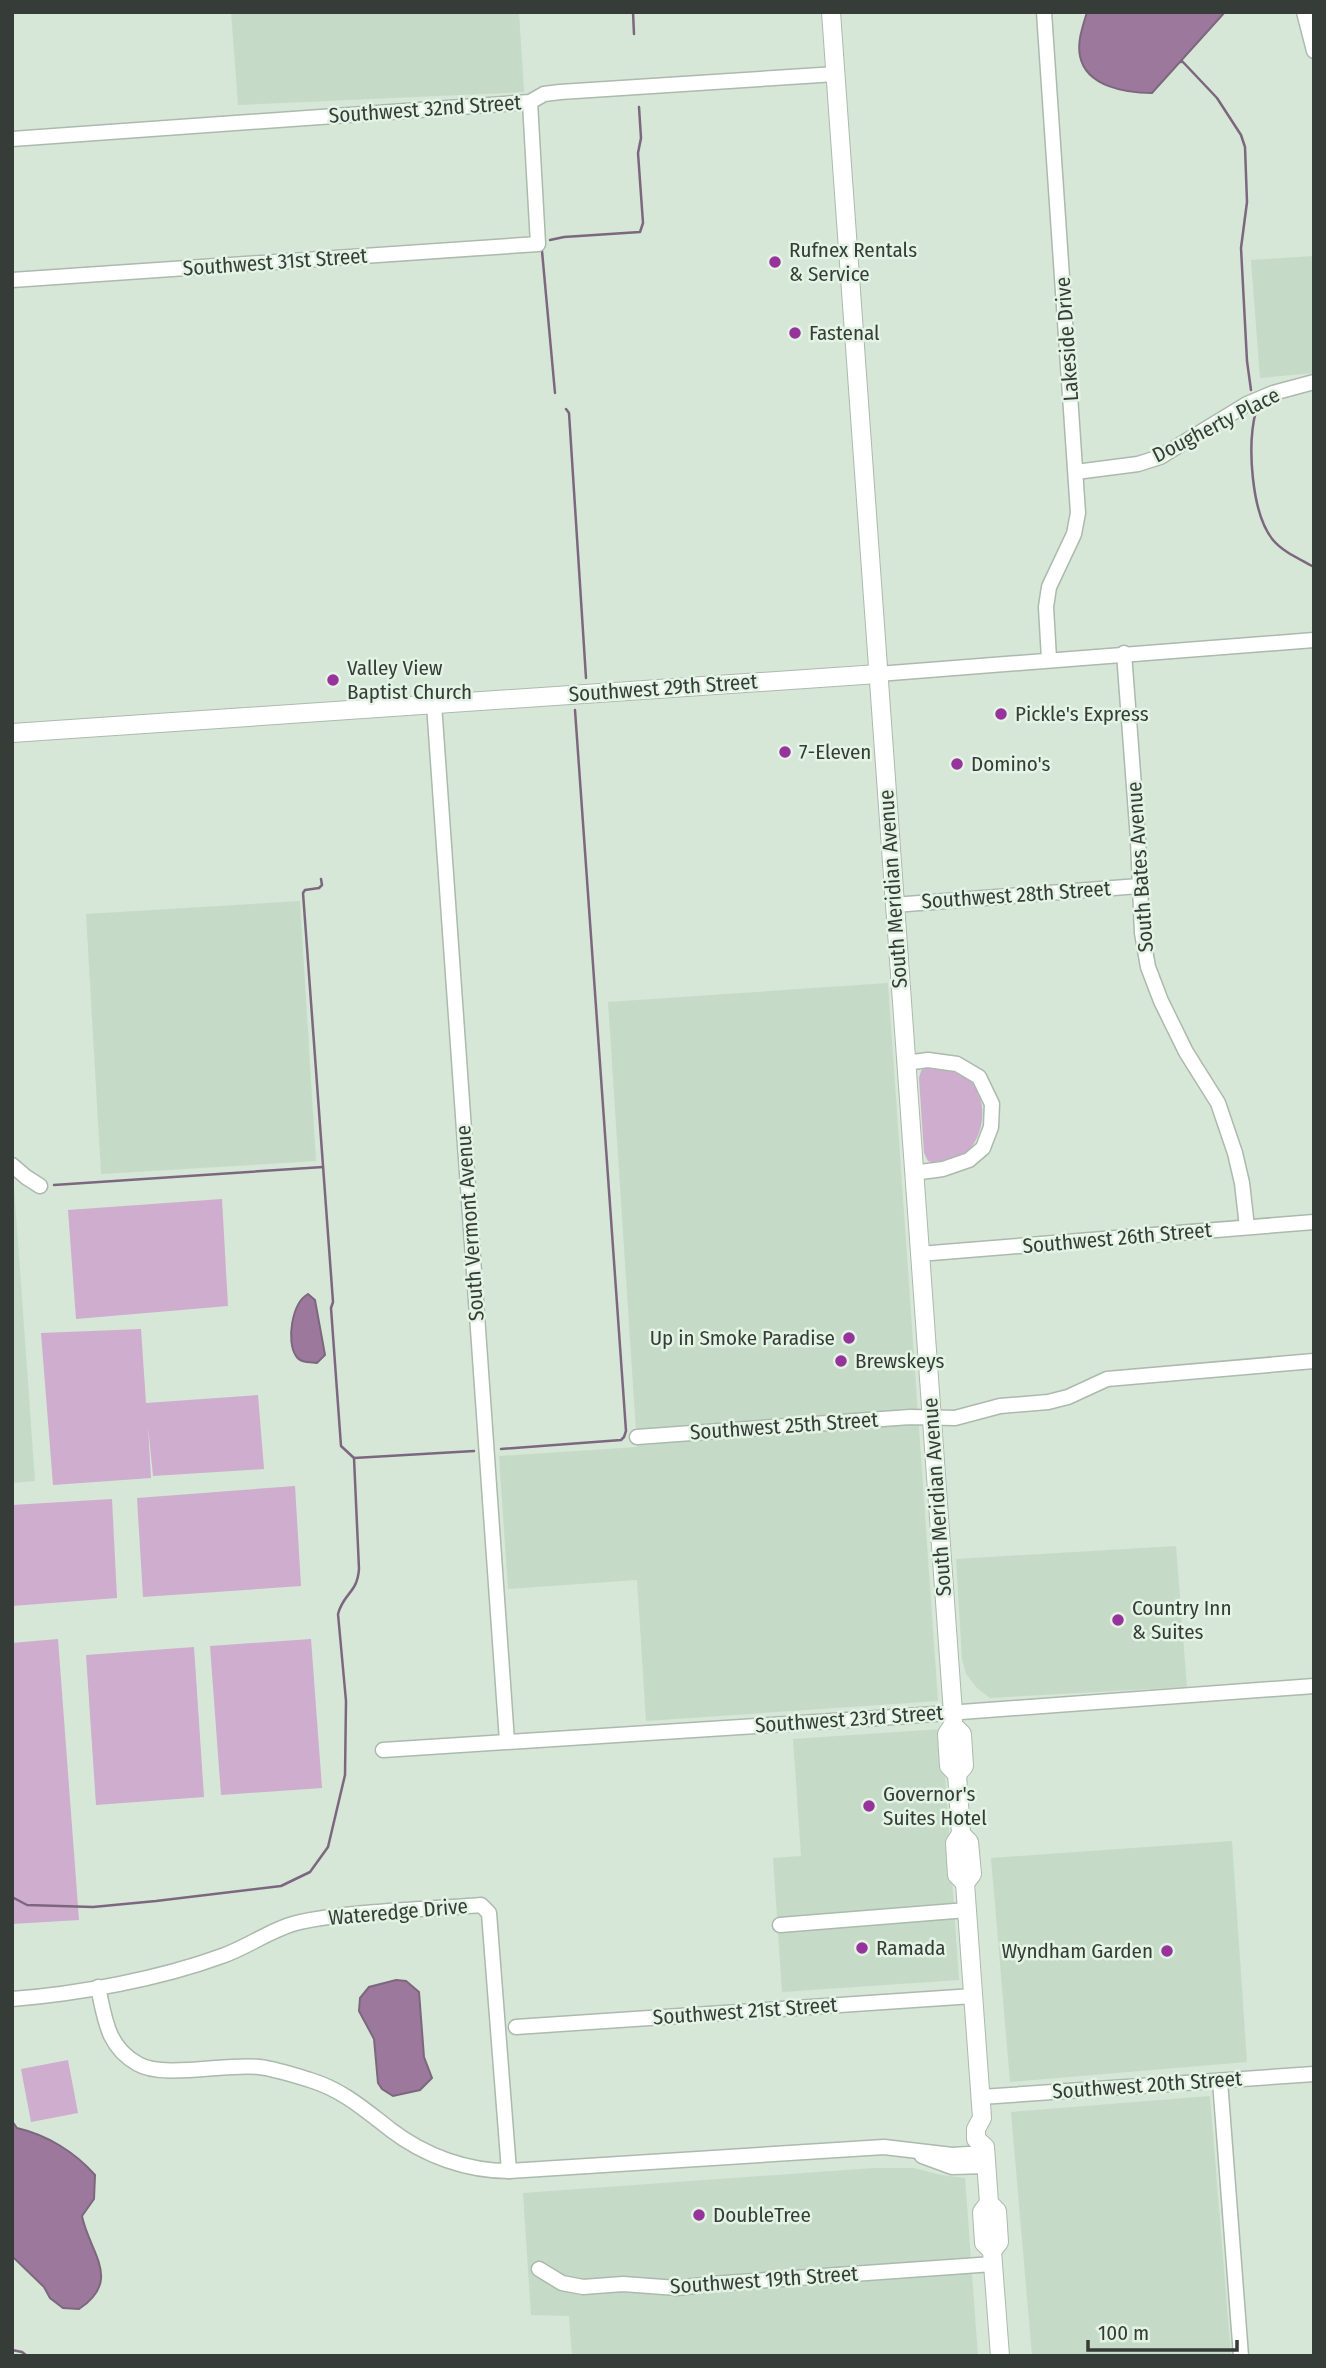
<svg xmlns="http://www.w3.org/2000/svg" width="1326" height="2368" font-family="'Fira Sans Condensed',sans-serif">
	<style>
		.built { fill: #c5dbc7 }
		.green { fill: #cfadcf }
		.water { fill: #9c799c; stroke: #7d677e; stroke-width: 2 }
		.lines { fill: none; stroke-linecap: round; stroke-linejoin: round }
		.stream { stroke: #7d677e; stroke-width: 2.5 }
		.minor-casing { stroke: #abbaac; stroke-width: 17 }
		.major-casing { stroke: #abbaac; stroke-width: 20 }
		.minor { stroke: #fff; stroke-width: 14 }
		.major { stroke: #fff; stroke-width: 18 }
		.poi-dot { fill: #97349b; stroke: #e3f3e4; stroke-width: 2.5 }
		.labels { text-anchor: middle; dominant-baseline: central; stroke-width: 5; stroke-linejoin: round; paint-order: stroke }
		.street-label { font-size: 21px; fill: #363c37; stroke: #e3f3e4 }
		.poi-label { font-size: 21px; fill: #363c37; stroke: #e3f3e4; text-anchor: start }
	</style>
	<rect width="100%" height="100%" fill="#d6e6d7"/>
	<!-- built -->
	<g class="built">
		<path d="M231,12h288l5,80 -286,13z"/>
		<path d="M1314,256v117l-54,5 -9,-118z"/>
		<path d="M300,901l16,260 -215,13 -15,-260z"/>
		<path d="M888,983l50,718 -292,20 -9,-141 -129,9 -9,-133 138,-9 -29,-445z"/>
		<path d="M12,1186h2l21,295 -23,2z"/>
		<path d="M1176,1546l11,141 -197,11 -13,-10 -11,-14 -4,-15 -6,-100z"/>
		<path d="M942,1729l17,251 -177,12 -9,-134 28,-2 -8,-117z"/>
		<path d="M1232,1841l15,221 -237,20 -19,-224z"/>
		<path d="M1210,2096l21,260h-199l-21,-244z"/>
		<path d="M874,2168h40l27,7 24,3 13,178h-406l-3,-40 -38,-1 -8,-122z"/>
	</g>
	<!-- green -->
	<g class="green">
		<path d="M926,1066c12,2 27,1 37,8 42,31 9,106 -35,87l-4,-8 -5,-75 2,-7z"/>
		<path d="M222,1199l6,107 -152,13 -8,-109z"/>
		<path d="M141,1329l5,74 112,-8 6,74 -111,7 -5,-50 3,52 -98,7 -12,-152z"/>
		<path d="M295,1486l6,100 -158,11 -6,-99z"/>
		<path d="M112,1499l5,99 -105,8v-101z"/>
		<path d="M58,1639l21,281 -67,4v-281z"/>
		<path d="M311,1639l11,149 -101,7 -11,-149z"/>
		<path d="M194,1647l10,150 -108,8 -10,-150z"/>
		<path d="M68,2060l10,53 -47,9 -10,-53z"/>
	</g>
	<!-- water -->
	<g class="water">
		<path d="M1087,12h138l-73,81c-25,0 -66,-6 -72,-37 -3,-15 3,-30 7,-44z"/>
		<path d="M308,1294l7,6 10,55 -8,8c-7,-1 -17,0 -21,-7 -10,-15 -4,-53 12,-62z"/>
		<path d="M396,1980l10,1 13,11 5,65 8,21 -12,12 -27,6 -11,-7 -4,-6 -4,-44 -15,-28 1,-13 9,-11z"/>
		<path d="M12,2121l5,7c30,7 58,24 78,47l-1,24 -12,17c7,36 41,64 -3,93l-16,-1 -13,-10 -6,-11 -32,-31z"/>
	</g>
	<g class="lines">
		<!-- stream -->
		<g class="stream">
			<path d="M633,12l1,22"/>
			<path d="M1181,62l1,-1 35,37 24,37 4,12 2,55 -6,46 6,113 4,29"/>
			<path d="M550,240l14,-3 76,-5 3,-9 -5,-70 3,-15 -2,-31"/>
			<path d="M542,251l13,142"/>
			<path d="M566,409l3,4 17,265"/>
			<path d="M1256,411c-9,33 -5,102 17,129 10,12 27,19 41,27"/>
			<path d="M54,1185l269,-18"/>
			<path d="M501,1449l120,-9 3,-3 2,-6 -51,-721"/>
			<path d="M354,1458l120,-7"/>
			<path d="M12,1897l15,8 66,2 63,-6 125,-15 29,-14 18,-25 17,-72 1,-74 -8,-87c6,-22 19,-20 21,-45l-5,-111 -13,-12 -10,-138 2,-6 -30,-409 2,-3 14,-2 3,-3 -1,-6"/>
			<path d="M12,2350l10,2 5,4"/>
		</g>
		<!-- minor casing -->
		<g class="minor-casing">
			<g id="minor">
				<path d="M1044,12l34,501 -4,21 -25,53 -3,20 3,52"/>
				<path d="M1304,12l10,39"/>
				<path d="M12,139l518,-37 14,-8 16,-2 276,-18"/>
				<path d="M12,280l526,-36 -8,-142"/>
				<path d="M1076,472l62,-8 22,-7 87,-53 26,-11 41,-11"/>
				<path d="M1124,653l14,187 4,93 6,34 13,34 25,51 32,51 17,50 7,30 5,44"/>
				<path d="M878,674l436,-34"/>
				<path d="M434,704l73,1037"/>
				<path d="M894,905l245,-19"/>
				<path d="M905,1063l23,-3 29,4 22,13 13,27 -1,23 -8,21 -14,12 -26,9 -30,4"/>
				<path d="M12,1165l14,12 14,9"/>
				<path d="M919,1254l395,-32"/>
				<path d="M637,1437l273,-20 45,1 45,-12 48,-4 20,-5 39,-18 207,-18"/>
				<path d="M383,1750l511,-33 420,-31"/>
				<path d="M780,1925l187,-15"/>
				<path d="M98,1987c7,32 9,60 40,77 25,15 90,-1 121,3 17,2 35,8 51,13 33,10 55,30 81,50 34,26 76,41 118,41l375,-24 68,8 33,-2"/>
				<path d="M12,1999c66,-5 147,-20 210,-43 26,-9 51,-28 78,-34 57,-12 123,-12 181,-17l8,8 20,258"/>
				<path d="M516,2027l457,-31"/>
				<path d="M1220,2081l21,275"/>
				<path d="M981,2097l333,-23"/>
				<path d="M922,2156l30,11 34,-1"/>
				<path d="M539,2269l23,14 21,4 40,-3 54,4 34,-4 282,-20"/>
			</g>
		</g>
		<!-- major casing -->
		<g class="major-casing">
			<g id="major">
				<path d="M831,12l122,1701v12l-6,9 2,32 8,8"/>
				<path d="M12,733l866,-59"/>
				<path d="M953,1725l9,9 2,32 -7,8 4,60 -6,9 2,32 8,8"/>
				<path d="M961,1834l8,8 3,32 -7,9 17,235 -6,11v10l9,8 4,56 8,8 2,31 -7,9 8,105"/>
				<path d="M989,2203l-7,9 2,31 8,8"/>
			</g>
		</g>
		<!-- minor -->
		<use href="#minor" class="minor"/>
		<!-- major -->
		<use href="#major" class="major"/>
	</g>
	<!-- markers -->
	<g class="poi-dot">
		<circle cx="775" cy="262" r="7"/>
		<circle cx="795" cy="333" r="7"/>
		<circle cx="333" cy="680" r="7"/>
		<circle cx="1001" cy="714" r="7"/>
		<circle cx="785" cy="752" r="7"/>
		<circle cx="957" cy="764" r="7"/>
		<circle cx="849" cy="1338" r="7"/>
		<circle cx="841" cy="1361" r="7"/>
		<circle cx="1118" cy="1620" r="7"/>
		<circle cx="869" cy="1806" r="7"/>
		<circle cx="862" cy="1948" r="7"/>
		<circle cx="1167" cy="1951" r="7"/>
		<circle cx="699" cy="2215" r="7"/>
	</g>
	<g class="labels">
		<!-- street labels -->
		<g class="street-label">
			<text transform="translate(425 109) rotate(-4)">Southwest 32nd Street</text>
			<text transform="translate(275 262) rotate(-4)">Southwest 31st Street</text>
			<text transform="translate(1067 339) rotate(-94)">Lakeside Drive</text>
			<text transform="translate(1216 425) rotate(-27)">Dougherty Place</text>
			<text transform="translate(663 688) rotate(-4)">Southwest 29th Street</text>
			<text transform="translate(1140 867) rotate(-94)">South Bates Avenue</text>
			<text transform="translate(893 889) rotate(-94)">South Meridian Avenue</text>
			<text transform="translate(1016 895) rotate(-4)">Southwest 28th Street</text>
			<text transform="translate(470 1223) rotate(-94)">South Vermont Avenue</text>
			<text transform="translate(1117 1238) rotate(-5)">Southwest 26th Street</text>
			<text transform="translate(784 1426) rotate(-4)">Southwest 25th Street</text>
			<text transform="translate(937 1497) rotate(-94)">South Meridian Avenue</text>
			<text transform="translate(849 1719) rotate(-4)">Southwest 23rd Street</text>
			<text transform="translate(398 1912) rotate(-5)">Wateredge Drive</text>
			<text transform="translate(745 2011) rotate(-4)">Southwest 21st Street</text>
			<text transform="translate(1147 2085) rotate(-4)">Southwest 20th Street</text>
			<text transform="translate(764 2280) rotate(-4)">Southwest 19th Street</text>
		</g>
		<!-- poi labels -->
		<g class="poi-label">
			<text x="789" y="250">Rufnex Rentals<tspan x="789" dy="24">&amp; Service</tspan></text>
			<text x="809" y="333">Fastenal</text>
			<text x="347" y="668">Valley View<tspan x="347" dy="24">Baptist Church</tspan></text>
			<text x="1015" y="714">Pickle's Express</text>
			<text x="799" y="752">7-Eleven</text>
			<text x="971" y="764">Domino's</text>
			<text x="835" y="1338" text-anchor="end">Up in Smoke Paradise</text>
			<text x="855" y="1361">Brewskeys</text>
			<text x="1132" y="1608">Country Inn<tspan x="1132" dy="24">&amp; Suites</tspan></text>
			<text x="883" y="1794">Governor's<tspan x="883" dy="24">Suites Hotel</tspan></text>
			<text x="876" y="1948">Ramada</text>
			<text x="1153" y="1951" text-anchor="end">Wyndham Garden</text>
			<text x="713" y="2215">DoubleTree</text>
		</g>
	</g>
	<!-- border -->
	<rect width="1326" height="2368" fill="none" stroke="#363c37" stroke-width="28"/>
	<!-- scale -->
	<path d="M1088 2340v10h149v-10" fill="none" stroke="#363c37" stroke-width="3.5"/>
	<text x="1098" y="2340" font-size="21" fill="#363c37" stroke="#e3f3e4" stroke-width="5" paint-order="stroke">100 m</text>
</svg>
